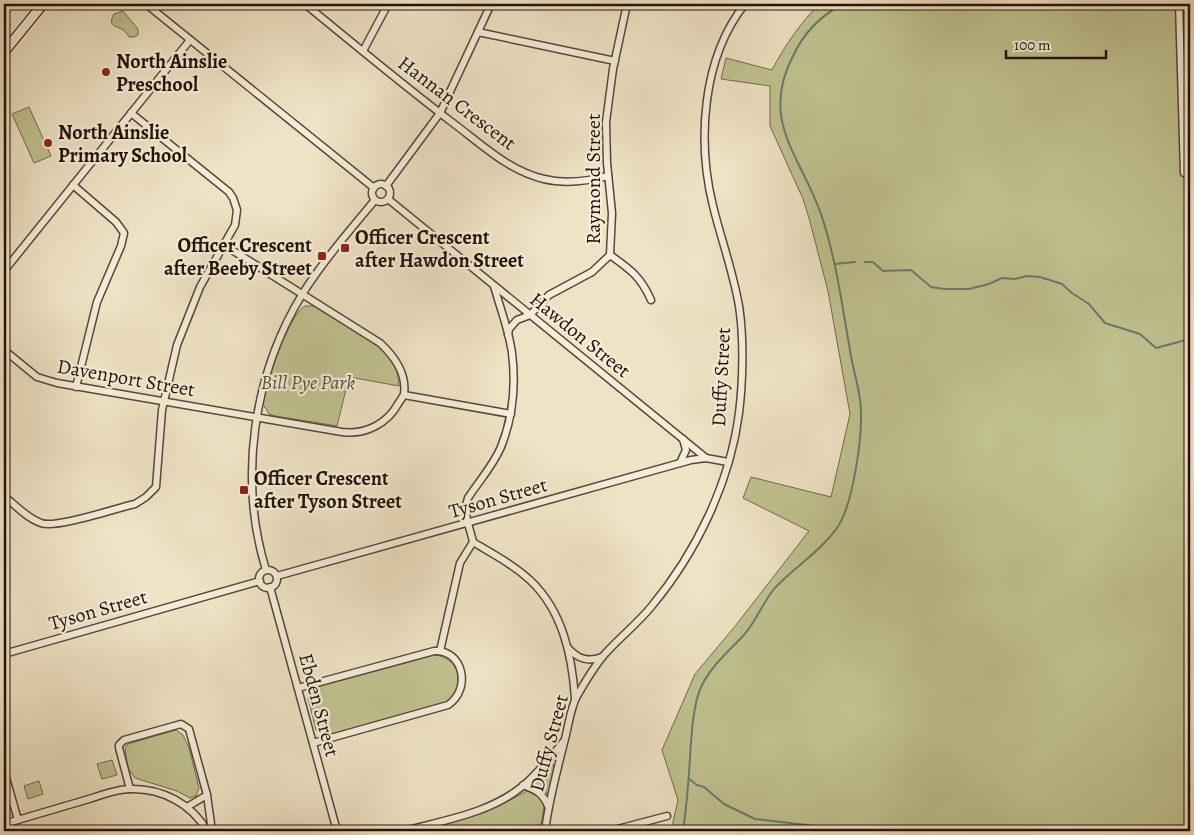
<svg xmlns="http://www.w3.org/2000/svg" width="1194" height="835" font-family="Alegreya,serif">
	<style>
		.green { fill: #c0c190; stroke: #72694d }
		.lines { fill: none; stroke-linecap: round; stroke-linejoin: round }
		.stream { stroke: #6b796c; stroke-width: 2 }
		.street-casing { stroke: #574639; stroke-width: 9 }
		.secondary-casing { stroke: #24110a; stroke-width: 11 }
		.street { stroke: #f5edd9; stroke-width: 6 }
		.secondary { stroke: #f5edd9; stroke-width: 9 }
		.poi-dot { fill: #8f2418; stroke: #f5edd9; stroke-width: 2 }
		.labels { text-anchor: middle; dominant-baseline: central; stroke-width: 4.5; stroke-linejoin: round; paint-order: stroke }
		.poi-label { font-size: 20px; font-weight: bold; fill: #24110a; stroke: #f5edd9; text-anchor: start }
		.street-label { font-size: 20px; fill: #24110a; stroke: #f5edd9 }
		.park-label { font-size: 20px; font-style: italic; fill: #5b4f39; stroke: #f5edd9 }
	</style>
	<rect width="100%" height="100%" fill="#efe3c5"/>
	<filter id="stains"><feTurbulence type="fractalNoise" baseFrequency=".004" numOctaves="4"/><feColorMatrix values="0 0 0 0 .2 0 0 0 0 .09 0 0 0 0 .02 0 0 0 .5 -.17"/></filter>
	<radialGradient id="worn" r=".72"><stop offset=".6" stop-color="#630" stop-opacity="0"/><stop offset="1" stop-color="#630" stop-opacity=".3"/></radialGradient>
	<!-- green -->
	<g class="green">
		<path d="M819,4h371v827h-519l7,-31 -16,-50 33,-76 41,-49 73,-94 -66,-33 8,-21 80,20 19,-83 -22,-123 -19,-73 -6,-19 -33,-73v-40l-49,-7 5,-21 46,12c13,-25 28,-46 47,-66z"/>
		<path d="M123,11l15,18v6l-4,2h-5c-1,-2 -4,-6 -6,-7 -7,-5 -16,-3 -9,-16z"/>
		<path d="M29,107l22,49 -17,7 -22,-49z"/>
		<path d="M305,306h11l54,33 18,14 9,17 2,16 -50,-9 -12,49 -62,-10 -6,-2 -6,-10c3,-21 24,-87 42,-98z"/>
		<path d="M435,655c25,3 32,32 12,47l-118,33h-5l-8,-5 -8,-32 4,-8 5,-3z"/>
		<path d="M176,730l7,5 6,13 10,40 -3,8 -6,2 -13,-7 -42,-13 -7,-10 -3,-20 3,-4z"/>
		<path d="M112,760l5,15 -15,4 -5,-15z"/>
		<path d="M552,762l2,5 -5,25 -2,1 -15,-10z"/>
		<path d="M39,781l4,13 -15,5 -4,-13z"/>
		<path d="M527,791c8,1 15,7 17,15l-4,25h-125l84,-25z"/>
	</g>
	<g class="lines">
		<!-- stream -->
		<g class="stream">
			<path d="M865,262h8l10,9 28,-1 20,17 13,2h25l20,-5 13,-6 13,1 12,-3 13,1 22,7 10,9 17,11 16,19 35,11 16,14 30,-8 4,2"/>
			<path d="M835,264l20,-2"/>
			<path d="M689,779l8,6 7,2 20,17 31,15 69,8 19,4"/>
			<path d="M683,831c2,-15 4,-30 5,-46 3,-27 2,-76 14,-100 10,-20 27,-34 42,-50 12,-14 18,-31 30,-46 20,-22 46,-37 63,-61 16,-23 25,-89 24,-117 0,-18 -7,-37 -10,-55 -8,-45 -14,-92 -28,-136 -19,-61 -65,-97 -30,-164 11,-24 27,-40 50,-52"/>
		</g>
		<!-- street casing -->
		<g class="street-casing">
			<g id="street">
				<path d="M146,4l228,184"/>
				<path d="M305,4c49,40 98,81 148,119 28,21 56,48 91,56 20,5 44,2 64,-3"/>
				<path d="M1179,4l5,169"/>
				<path d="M478,32l137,29"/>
				<path d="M363,51l25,-47"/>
				<circle cx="381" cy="193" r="9"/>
				<path d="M73,185l43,37 8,11 -3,13 -24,56 -21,85"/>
				<path d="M386,186l54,-73 51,-109"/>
				<path d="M388,199l318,259"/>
				<path d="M610,255c20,14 31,22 41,45"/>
				<path d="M4,271l186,-231"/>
				<path d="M494,286c6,22 15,44 18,67 4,32 1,64 -11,94 -8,19 -22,34 -33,51 -6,15 2,29 5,44 20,12 41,23 58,39 32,31 41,75 44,117"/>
				<path d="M508,335l1,-6 8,-9 13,-5 19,-20 43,-23 18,-17 2,-42 -5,-50 -1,-41 7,-53 14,-65"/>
				<path d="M4,350l33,27 20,6 285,49c23,3 45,-8 56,-28 2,-3 5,-7 6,-10 3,-21 -10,-38 -24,-51l-156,-98"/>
				<path d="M404,395l107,19"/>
				<path d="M680,463l6,-13 -3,-11"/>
				<path d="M4,496c11,9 23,22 37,27 15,6 75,-15 94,-19l11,-7 10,-10 6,-77 15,-65 23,-58 35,-62 2,-15 -4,-12 -4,-6 -98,-79"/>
				<path d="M266,570c-28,-91 -13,-196 37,-277 21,-33 47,-63 72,-93"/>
				<circle cx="268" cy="579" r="9"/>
				<path d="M277,576l414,-116 15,-2 22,4"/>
				<path d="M270,587l67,244"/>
				<path d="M569,649c10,11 20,13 33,8"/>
				<path d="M440,651l20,-88 13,-21"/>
				<path d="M4,654l256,-73"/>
				<path d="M298,688l136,-37c29,-2 38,38 14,54l-135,38"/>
				<path d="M4,771l14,49"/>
				<path d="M523,785c13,5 20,8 25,21"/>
				<path d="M130,789l-11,-41v-3l5,-5 57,-16 8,5 18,66 5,36"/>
				<path d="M187,807l20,-12"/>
				<path d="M4,824c28,-8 57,-17 85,-25 13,-4 28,-10 41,-10 32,-1 62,15 77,42"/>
				<path d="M404,831c41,-11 87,-18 120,-46 15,-13 27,-28 39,-43"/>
				<path d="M545,831c4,-32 13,-64 21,-96 3,-13 5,-28 11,-39 8,-14 17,-29 27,-41 15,-17 33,-31 47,-48 45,-54 79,-124 88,-194 4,-32 5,-75 0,-107 -6,-35 -18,-67 -26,-100 -16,-65 -11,-148 32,-202"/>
				<path d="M610,831l57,-15"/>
			</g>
		</g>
		<!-- secondary casing -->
		<g class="secondary-casing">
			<path id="secondary" d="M4,52l39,-48"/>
		</g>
		<!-- street -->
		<use href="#street" class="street"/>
		<!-- secondary -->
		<use href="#secondary" class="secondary"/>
	</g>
	<!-- markers -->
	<g class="poi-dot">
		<circle cx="106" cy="72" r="5"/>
		<circle cx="48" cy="143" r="5"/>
		<rect x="340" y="243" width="10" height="10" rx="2.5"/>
		<rect x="317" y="251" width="10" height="10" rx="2.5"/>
		<rect x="239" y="485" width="10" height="10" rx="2.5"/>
	</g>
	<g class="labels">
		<!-- poi labels -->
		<g class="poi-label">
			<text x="116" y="61">North Ainslie<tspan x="116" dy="23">Preschool</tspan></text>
			<text x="58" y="132">North Ainslie<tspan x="58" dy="23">Primary School</tspan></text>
			<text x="355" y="237">Officer Crescent<tspan x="355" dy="23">after Hawdon Street</tspan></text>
			<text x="312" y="245" text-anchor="end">Officer Crescent<tspan x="312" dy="23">after Beeby Street</tspan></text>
			<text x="254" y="478">Officer Crescent<tspan x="254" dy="23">after Tyson Street</tspan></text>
		</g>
		<!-- street labels -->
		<g class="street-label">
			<text transform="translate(457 103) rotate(37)">Hannan Crescent</text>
			<text transform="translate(593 179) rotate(-90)">Raymond Street</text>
			<text transform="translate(580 335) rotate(39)">Hawdon Street</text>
			<text transform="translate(721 377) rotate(-87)">Duffy Street</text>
			<text transform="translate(126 378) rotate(10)">Davenport Street</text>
			<text transform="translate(498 498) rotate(-16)">Tyson Street</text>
			<text transform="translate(98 610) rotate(-16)">Tyson Street</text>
			<text transform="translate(319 705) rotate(75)">Ebden Street</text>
			<text transform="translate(549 743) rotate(-75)">Duffy Street</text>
		</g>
		<!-- park labels -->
		<g class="park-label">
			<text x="308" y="382">Bill Pye Park</text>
		</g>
	</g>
	<!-- margin -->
	<rect width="1194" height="835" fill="none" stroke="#efe3c5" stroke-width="20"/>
	<rect x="5" y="5" width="1184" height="825" fill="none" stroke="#24110a" stroke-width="2.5"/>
	<rect x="10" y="10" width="1174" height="815" fill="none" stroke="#24110a"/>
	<!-- scale -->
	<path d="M1006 50v8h100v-8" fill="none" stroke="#24110a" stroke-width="2.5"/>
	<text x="1014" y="50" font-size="15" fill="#24110a" stroke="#f5edd9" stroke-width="4" paint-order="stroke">100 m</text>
	<rect width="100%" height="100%" filter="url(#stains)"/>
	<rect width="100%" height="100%" fill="url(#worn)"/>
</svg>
